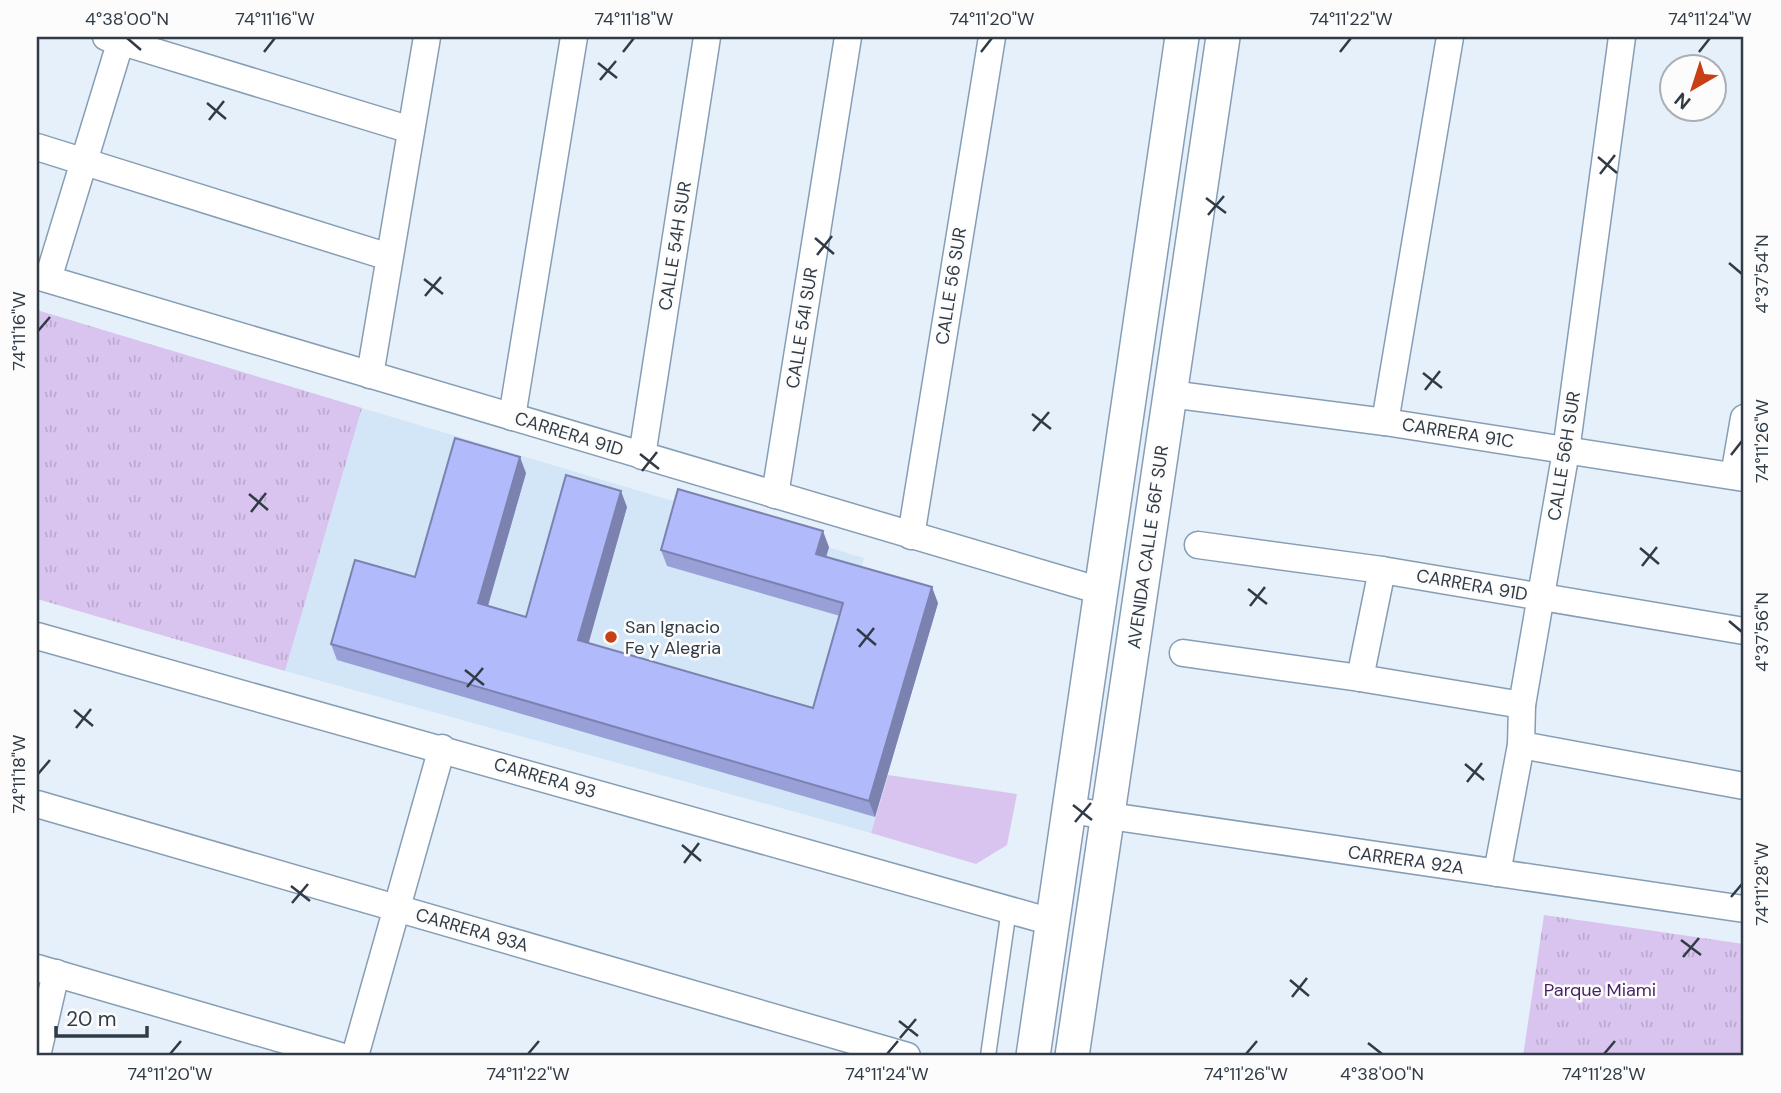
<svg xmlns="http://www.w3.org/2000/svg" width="1781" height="1093" font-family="'DM Sans',sans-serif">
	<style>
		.built { fill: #d3e6f8 }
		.green { fill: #d9c4ef }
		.park { fill: url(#park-tufts) }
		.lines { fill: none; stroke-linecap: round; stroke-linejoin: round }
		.service-casing { stroke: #869eb5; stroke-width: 17 }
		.minor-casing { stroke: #869eb5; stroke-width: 29 }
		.tertiary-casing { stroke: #869eb5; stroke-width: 36 }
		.service { stroke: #fff; stroke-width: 14 }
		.minor { stroke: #fff; stroke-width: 26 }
		.tertiary { stroke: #fff; stroke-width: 33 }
		.wall { fill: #98a0d7 }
		.shaded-wall { fill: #7c82af }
		.building { fill: #b1bafa; stroke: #7c82af; stroke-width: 2 }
		.ticks { fill: none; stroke: #313b45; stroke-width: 2.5 }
		.poi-dot { fill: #c73f13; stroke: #fcfcfc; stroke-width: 2.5 }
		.labels { text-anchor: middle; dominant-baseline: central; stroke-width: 5; stroke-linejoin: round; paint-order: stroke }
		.street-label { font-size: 18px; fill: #313b45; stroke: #fcfcfc }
		.poi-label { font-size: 18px; fill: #313b45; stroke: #fcfcfc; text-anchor: start }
		.park-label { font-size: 18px; fill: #471e65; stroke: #fcfcfc }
		.neatline { fill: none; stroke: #313b45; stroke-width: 2.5 }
		.ticks-label { font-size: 18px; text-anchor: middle; fill: #313b45 }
	</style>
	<defs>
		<pattern id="park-tufts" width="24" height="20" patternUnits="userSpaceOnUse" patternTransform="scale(1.75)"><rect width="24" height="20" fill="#d9c4ef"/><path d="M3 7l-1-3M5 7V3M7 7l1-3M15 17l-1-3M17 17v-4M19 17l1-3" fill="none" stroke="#bba9ce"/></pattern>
	</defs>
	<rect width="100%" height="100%" fill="#e6f0fa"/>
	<!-- built -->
	<path class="built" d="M362,408l502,150 -6,21 80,24 -67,230 -586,-162z"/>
	<!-- green -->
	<path class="green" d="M888,775l129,19 -10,51 -31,19 -105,-31z"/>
	<!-- park -->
	<g class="park">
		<path d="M37,310l325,98 -77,263 -248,-72z"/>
		<path d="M1544,915l200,29v112h-221z"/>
	</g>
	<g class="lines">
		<!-- service casing -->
		<g class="service-casing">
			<path id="service" d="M988,1056l21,-147"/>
		</g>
		<!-- minor casing -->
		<g class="minor-casing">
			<g id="minor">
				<path d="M106,37l305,93"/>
				<path d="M37,147l352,110"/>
				<path d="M37,276l1064,315"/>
				<path d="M48,279l74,-242"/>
				<path d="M370,375l57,-338"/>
				<path d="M1170,394l215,28 359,56"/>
				<path d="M512,417l62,-380"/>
				<path d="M1385,422l65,-385"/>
				<path d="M642,456l65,-419"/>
				<path d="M1734,476l10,-58"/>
				<path d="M775,495l73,-458"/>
				<path d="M911,536l81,-499"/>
				<path d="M1198,545l184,25 362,61"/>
				<path d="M37,636l1015,286"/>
				<path d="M1183,653l177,25 162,27"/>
				<path d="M1360,678l22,-108"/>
				<path d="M1521,745l223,41"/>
				<path d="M37,804l870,252"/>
				<path d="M1069,810l675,99"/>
				<path d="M1497,873l24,-128 1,-40 44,-254 56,-414"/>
				<path d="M37,968l303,88"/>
				<path d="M37,1056l19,-83"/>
				<path d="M355,1056l87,-308"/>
			</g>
		</g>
		<!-- tertiary casing -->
		<g class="tertiary-casing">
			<g id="tertiary">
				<path d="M1033,1056l149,-1019"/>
				<path d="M1072,1056l151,-1019"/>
			</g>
		</g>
		<!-- service -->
		<use href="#service" class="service"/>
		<!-- minor -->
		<use href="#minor" class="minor"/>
		<!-- tertiary -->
		<use href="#tertiary" class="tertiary"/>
	</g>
	<!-- wall -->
	<path class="wall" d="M526,473l-38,133 38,11 101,-110 -39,136 225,65 27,-92 -173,-50 -6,-16 168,-3 -3,10 112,46 -63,214 -538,-157 -6,-16 84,-67z"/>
	<!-- shaded-wall -->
	<g class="shaded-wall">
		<path d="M520,457l6,16 -42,146 -6,-16z"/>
		<path d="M621,491l6,16 -42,149 -7,-16z"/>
		<path d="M823,531l6,16 -7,24 -6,-17z"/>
		<path d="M932,587l6,16 -63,214 -6,-16z"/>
	</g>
	<!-- building -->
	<path class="building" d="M455,438l65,19 -42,146 48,14 40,-142 55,16 -43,149 235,68 30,-105 -182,-53 17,-61 145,42 -7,23 116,33 -63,214 -538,-157 24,-84 60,17z"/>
	<!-- ticks -->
	<path class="ticks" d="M127,38l14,12M264,52l11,-14M623,52l11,-14M981,52l11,-14M1340,52l11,-14M1699,52l11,-14M598,63l19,15M600,80l16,-19M207,103l19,16M209,120l15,-19M1598,157l19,16M1600,174l15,-19M1206,198l20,15M1208,215l16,-19M815,238l19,16M817,255l15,-19M1729,263l13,11M424,279l19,15M425,296l16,-19M38,331l12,-14M1423,373l19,15M1425,390l15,-19M1032,414l19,15M1033,431l16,-19M640,454l19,15M1731,455l11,-14M642,471l15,-19M249,494l19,16M251,512l15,-19M1640,548l19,16M1642,566l15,-19M1248,589l19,15M1250,606l15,-19M1729,621l13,11M857,629l19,16M859,647l15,-19M465,670l19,15M467,687l16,-19M74,710l19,16M76,728l15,-19M1465,764l19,16M38,774l12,-14M1467,782l15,-19M1073,805l19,15M1075,822l16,-19M682,845l19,16M684,863l15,-20M291,886l19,15M1731,897l11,-13M292,903l16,-19M1681,940l20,15M1683,957l16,-19M1290,980l19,16M1292,997l15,-19M899,1021l19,15M900,1038l16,-19M1368,1043l14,11M170,1054l11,-13M528,1054l11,-13M887,1054l11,-13M1246,1054l11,-13M1604,1054l11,-13"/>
	<!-- markers -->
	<circle class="poi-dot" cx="611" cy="637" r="7"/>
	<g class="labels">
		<!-- street labels -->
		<g class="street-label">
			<text transform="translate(675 246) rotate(-81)">CALLE 54H SUR</text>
			<text transform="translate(951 286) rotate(-81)">CALLE 56 SUR</text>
			<text transform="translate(802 328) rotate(-81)">CALLE 54I SUR</text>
			<text transform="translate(1458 433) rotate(9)">CARRERA 91C</text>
			<text transform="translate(569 434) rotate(17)">CARRERA 91D</text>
			<text transform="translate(1564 456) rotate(-81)">CALLE 56H SUR</text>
			<text transform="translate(1148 547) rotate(-82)">AVENIDA CALLE 56F SUR</text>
			<text transform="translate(1472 585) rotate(10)">CARRERA 91D</text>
			<text transform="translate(545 778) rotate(16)">CARRERA 93</text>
			<text transform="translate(1406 860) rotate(8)">CARRERA 92A</text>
			<text transform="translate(472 930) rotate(16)">CARRERA 93A</text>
		</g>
		<!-- poi labels -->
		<g class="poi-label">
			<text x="625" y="627">San Ignacio<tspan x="625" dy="21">Fe y Alegria</tspan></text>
		</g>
		<!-- park labels -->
		<g class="park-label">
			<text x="1600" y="990">Parque Miami</text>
		</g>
	</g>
	<!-- border -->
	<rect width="1781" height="1093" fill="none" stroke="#fcfcfc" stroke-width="77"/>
	<!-- north arrow -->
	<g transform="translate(1693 88) rotate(219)"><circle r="33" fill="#fcfcfc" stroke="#abafb3" stroke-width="2"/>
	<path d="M0-5L12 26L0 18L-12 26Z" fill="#c73f13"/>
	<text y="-10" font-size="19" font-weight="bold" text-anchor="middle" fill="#313b45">N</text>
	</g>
	<!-- scale -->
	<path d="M56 1026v10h91v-10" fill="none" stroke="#313b45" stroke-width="3.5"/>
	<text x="66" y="1026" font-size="21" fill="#313b45" stroke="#fcfcfc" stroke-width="5" paint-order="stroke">20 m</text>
	<rect x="38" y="38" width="1704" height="1016" class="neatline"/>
	<g class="ticks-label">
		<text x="127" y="25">4°38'00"N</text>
		<text x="275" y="25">74°11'16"W</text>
		<text x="634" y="25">74°11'18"W</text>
		<text x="992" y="25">74°11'20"W</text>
		<text x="1351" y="25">74°11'22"W</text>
		<text x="1710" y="25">74°11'24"W</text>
		<text transform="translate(1762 274) rotate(-90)" y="6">4°37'54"N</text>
		<text transform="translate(19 331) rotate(-90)" y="6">74°11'16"W</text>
		<text transform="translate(1762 441) rotate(-90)" y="6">74°11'26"W</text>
		<text transform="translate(1762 632) rotate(-90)" y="6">4°37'56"N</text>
		<text transform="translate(19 774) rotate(-90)" y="6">74°11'18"W</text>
		<text transform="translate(1762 884) rotate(-90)" y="6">74°11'28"W</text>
		<text x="170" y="1080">74°11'20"W</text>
		<text x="528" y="1080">74°11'22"W</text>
		<text x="887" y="1080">74°11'24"W</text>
		<text x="1246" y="1080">74°11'26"W</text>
		<text x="1382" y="1080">4°38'00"N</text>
		<text x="1604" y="1080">74°11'28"W</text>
	</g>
</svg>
